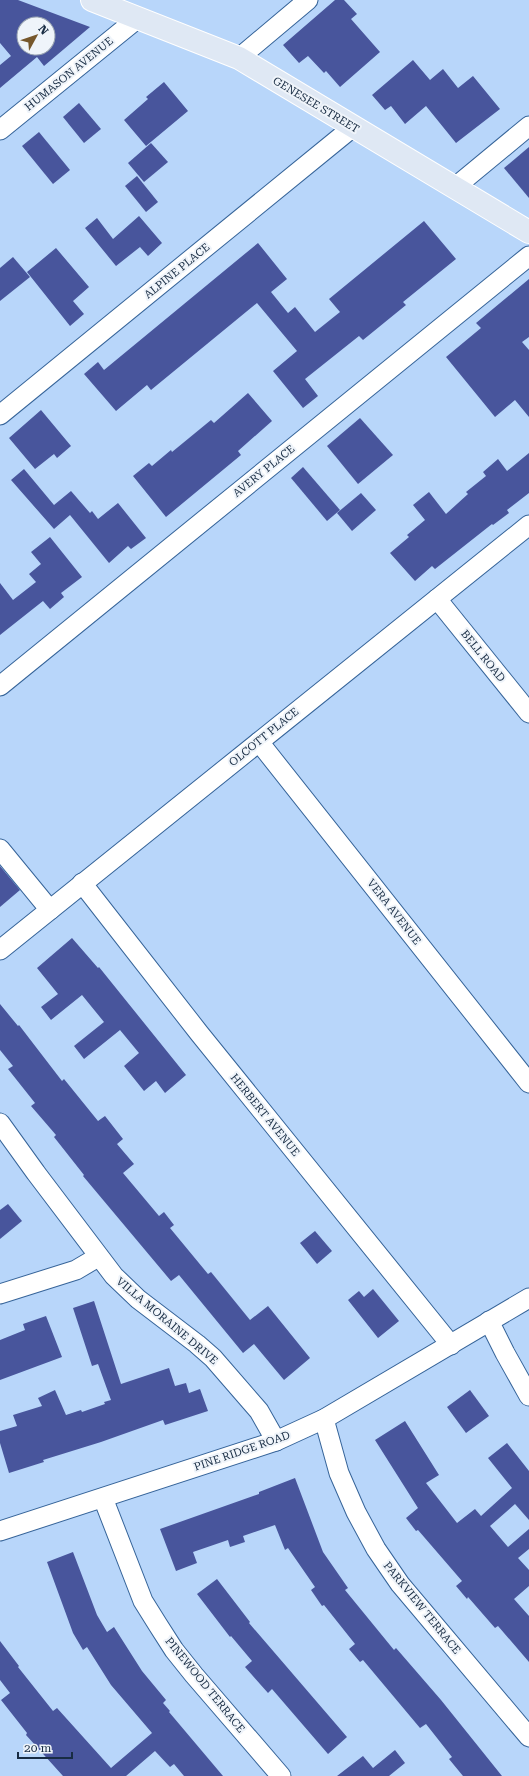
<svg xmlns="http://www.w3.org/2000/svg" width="529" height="1776" font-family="'Roboto Serif',serif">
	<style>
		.building { fill: #48559c; fill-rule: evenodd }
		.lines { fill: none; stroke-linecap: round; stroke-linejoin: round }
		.minor-casing { stroke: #366499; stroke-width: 21 }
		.major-casing { stroke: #fff; stroke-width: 24 }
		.minor { stroke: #fff; stroke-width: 19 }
		.major { stroke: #dfe8f4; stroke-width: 22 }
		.labels { text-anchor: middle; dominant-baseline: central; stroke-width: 4; stroke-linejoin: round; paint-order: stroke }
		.street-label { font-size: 11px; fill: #182c43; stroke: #eff4fa }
	</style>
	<rect width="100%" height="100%" fill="#b8d6fa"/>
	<!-- building -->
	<g class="building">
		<path d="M0,0h18l72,27 -46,39 -7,-9 -37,31v-23l11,-9 -11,-13zM24,24h24v24h-24z"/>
		<path d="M335,0h9l13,14 -6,5 29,33 -40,35 -14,-16 -2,2 -16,-17 -9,7 -16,-18z"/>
		<path d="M413,60l17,20 13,-11 15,19 15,-12 27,33 -44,34 -30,-37 -21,18 -14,-18 -6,4 -13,-15z"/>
		<path d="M164,82l24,29 -42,35 -22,-26 24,-21 -2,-2z"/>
		<path d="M79,103l22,26 -17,14 -21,-26z"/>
		<path d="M39,132l31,38 -17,14 -31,-38z"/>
		<path d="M151,143l17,19 -24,20 -16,-19z"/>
		<path d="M529,147v51l-25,-30z"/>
		<path d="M137,176l21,26 -12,10 -21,-26z"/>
		<path d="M139,216l23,27 -14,13 -8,-9 -24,19 -31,-38 12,-10 16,21z"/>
		<path d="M424,221l32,38 -53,43 3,3 -43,35 -4,-4 -54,43 13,17 -15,12 -30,-37 24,-20 -40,-48 -106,87 -4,-5 -31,26 -32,-37 14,-12 6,8 154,-127 29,36 -16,13 17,21 7,-6 20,25 25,-20 -11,-13z"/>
		<path d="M56,248l33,39 -16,14 11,13 -14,12 -43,-54z"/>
		<path d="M13,257l17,20 -30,24v-33z"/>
		<path d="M529,279v58l-7,5 7,8v67l-14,-17 -20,17 -49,-60 35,-29 -5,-5z"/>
		<path d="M248,393l24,28 -34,30 3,4 -75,62 -33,-41 16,-13 3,3 19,-16 1,2 39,-32 3,3z"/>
		<path d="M41,410l30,36 -14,12 -3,-4 -19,15 -26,-31z"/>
		<path d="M360,418l33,37 -35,29 -31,-38z"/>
		<path d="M529,453v40l-22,17 2,3 -16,12 -1,-1 -57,45 -3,-3 -17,15 -25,-28 19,-16 -2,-2 18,-15 -12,-15 16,-13 17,22 22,-20 -2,-2 20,-16 -3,-4 15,-13 9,12z"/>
		<path d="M303,467l37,43 -13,11 -36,-43z"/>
		<path d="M24,469l30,36 17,-14 19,22 2,-2 6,8 20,-16 28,35 -15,11 -3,-3 -19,17 -39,-48 -16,14 -43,-49z"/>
		<path d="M361,493l15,17 -24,21 -15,-18z"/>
		<path d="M50,537l32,40 -21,16 3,4 -14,12 -7,-8 -43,34v-52l13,17 23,-18 -7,-8 12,-10 -10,-12z"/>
		<path d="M0,866l20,24 -20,17z"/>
		<path d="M72,938l26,30 1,-1 87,108 -21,18 -9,-12 -12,10 -20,-25 15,-13 -19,-23 -36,29 -10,-13 30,-24 -22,-27 -31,25 -10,-13 17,-13 -21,-26z"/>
		<path d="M0,1004l18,22 1,-1 43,56 2,-2 34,42 7,-5 18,23 -6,5 17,20 -11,9 36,43 5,-4 10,13 -4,3 38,46 3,-2 39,48 18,-14 42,52 -26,22 -30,-36 -11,9 -64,-78 -8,6 -88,-105 1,-1 -30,-38 2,-2 -25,-29 4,-3 -27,-34 5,-3 -13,-16z"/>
		<path d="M8,1204l14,17 -22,18v-29z"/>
		<path d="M315,1231l17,20 -15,13 -17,-21z"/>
		<path d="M373,1289l26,32 -21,17 -30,-38 11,-9 5,6z"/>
		<path d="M94,1301l27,83 48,-16 6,18 11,-3 3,10 11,-4 8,22 -43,14 -2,-5 -62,22 -58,18 1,2 -35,11 -9,-30v-12l17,-5 -4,-11 29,-9 -4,-8 17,-8 11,25 15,-5 1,2 23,-8 -1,-2 7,-2 -13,-36 -6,2 -19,-58z"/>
		<path d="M46,1316l16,41 -62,23v-40l25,-10 -2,-6z"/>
		<path d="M470,1390l19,26 -23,17 -19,-26z"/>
		<path d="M405,1421l34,54 -13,8 31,40 18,-14 6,7 31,-28 -24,-30 19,-15 22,28v49l-14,-16 -25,22 18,21 21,-18v20l-11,9 11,12v16l-15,13 15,17v46l-31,-36 -3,2 -27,-31 -1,2 -11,-13 6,-5 -44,-51 -2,1 -10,-13 12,-10 -43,-68z"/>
		<path d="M295,1478l28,74 25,36 -3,2 49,60 2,-2 45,52 61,76h-39l-14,-17 3,-2 -26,-33 -6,4 -57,-68 -3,2 -11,-13 6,-5 -31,-39 -2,1 -11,-16 4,-3 -27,-39 -3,2 -10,-25 -32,11 2,6 -15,5 -2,-7 -35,12 4,11 -21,8 -16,-42 99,-35v-2z"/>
		<path d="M73,1552l24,63 10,17 7,-5 28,44 24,29 -3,3 7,8 -1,1 54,64h-39l-10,-12 -4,3 -15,-16 -29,25h-63l-37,-41 1,-2 -26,-33 9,-7 -10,-13v-39l19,25 -1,1 35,44 4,-3 54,60 41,-35 -41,-48 -24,-38 -4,3 -10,-17 -26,-71z"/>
		<path d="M217,1579l33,43 -1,1 98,114 -19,17 -56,-65 -4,4 -23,-26 7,-6 -21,-25 -1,1 -33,-43z"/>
		<path d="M395,1750l10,13 -16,13h-52l26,-20 10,12z"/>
	</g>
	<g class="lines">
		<!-- minor casing -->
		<g class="minor-casing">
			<g id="minor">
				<path d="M239,58l69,-58"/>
				<path d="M0,130l138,-112"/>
				<path d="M454,188l75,-62"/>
				<path d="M0,415l353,-288"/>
				<path d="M437,599l92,114"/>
				<path d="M0,686l529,-430"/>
				<path d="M259,742l270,341"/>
				<path d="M0,849l50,61"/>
				<path d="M82,883l117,150 252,312"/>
				<path d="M0,950l529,-425"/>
				<path d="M0,1123l36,50 78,103 24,23 59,45 16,14 46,53 17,30"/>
				<path d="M0,1294l76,-24 22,-13"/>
				<path d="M489,1321l16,32 24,43"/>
				<path d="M324,1419l15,54 17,39 20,37 24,35 129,153"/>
				<path d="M103,1498l40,103 15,24 16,25 20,25 87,101"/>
				<path d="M0,1531l276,-90 48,-22 205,-121"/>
			</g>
		</g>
		<!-- major casing -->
		<g class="major-casing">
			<path id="major" d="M92,0l147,58 290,174"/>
		</g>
		<!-- minor -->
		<use href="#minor" class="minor"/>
		<!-- major -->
		<use href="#major" class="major"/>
	</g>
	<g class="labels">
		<!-- street labels -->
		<g class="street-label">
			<text transform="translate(69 74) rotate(-39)">HUMASON AVENUE</text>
			<text transform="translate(316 105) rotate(31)">GENESEE STREET</text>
			<text transform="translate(177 271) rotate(-39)">ALPINE PLACE</text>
			<text transform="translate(264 471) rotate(-39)">AVERY PLACE</text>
			<text transform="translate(483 656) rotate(51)">BELL ROAD</text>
			<text transform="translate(264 737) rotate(-39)">OLCOTT PLACE</text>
			<text transform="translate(394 912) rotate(52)">VERA AVENUE</text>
			<text transform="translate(265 1115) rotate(51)">HERBERT AVENUE</text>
			<text transform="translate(167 1321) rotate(40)">VILLA MORAINE DRIVE</text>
			<text transform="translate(242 1451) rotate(-19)">PINE RIDGE ROAD</text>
			<text transform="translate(422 1608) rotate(51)">PARKVIEW TERRACE</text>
			<text transform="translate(205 1685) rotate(51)">PINEWOOD TERRACE</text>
		</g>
	</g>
	<!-- north arrow -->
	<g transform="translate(36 36) rotate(50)"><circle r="19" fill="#eff4fa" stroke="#99a4b1"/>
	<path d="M0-3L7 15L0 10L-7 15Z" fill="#76572c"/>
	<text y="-6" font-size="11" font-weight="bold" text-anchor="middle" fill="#182c43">N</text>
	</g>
	<!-- scale -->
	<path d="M18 1752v6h54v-6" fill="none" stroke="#182c43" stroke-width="2"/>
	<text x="24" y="1752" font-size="12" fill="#182c43" stroke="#eff4fa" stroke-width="3" paint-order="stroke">20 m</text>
</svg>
